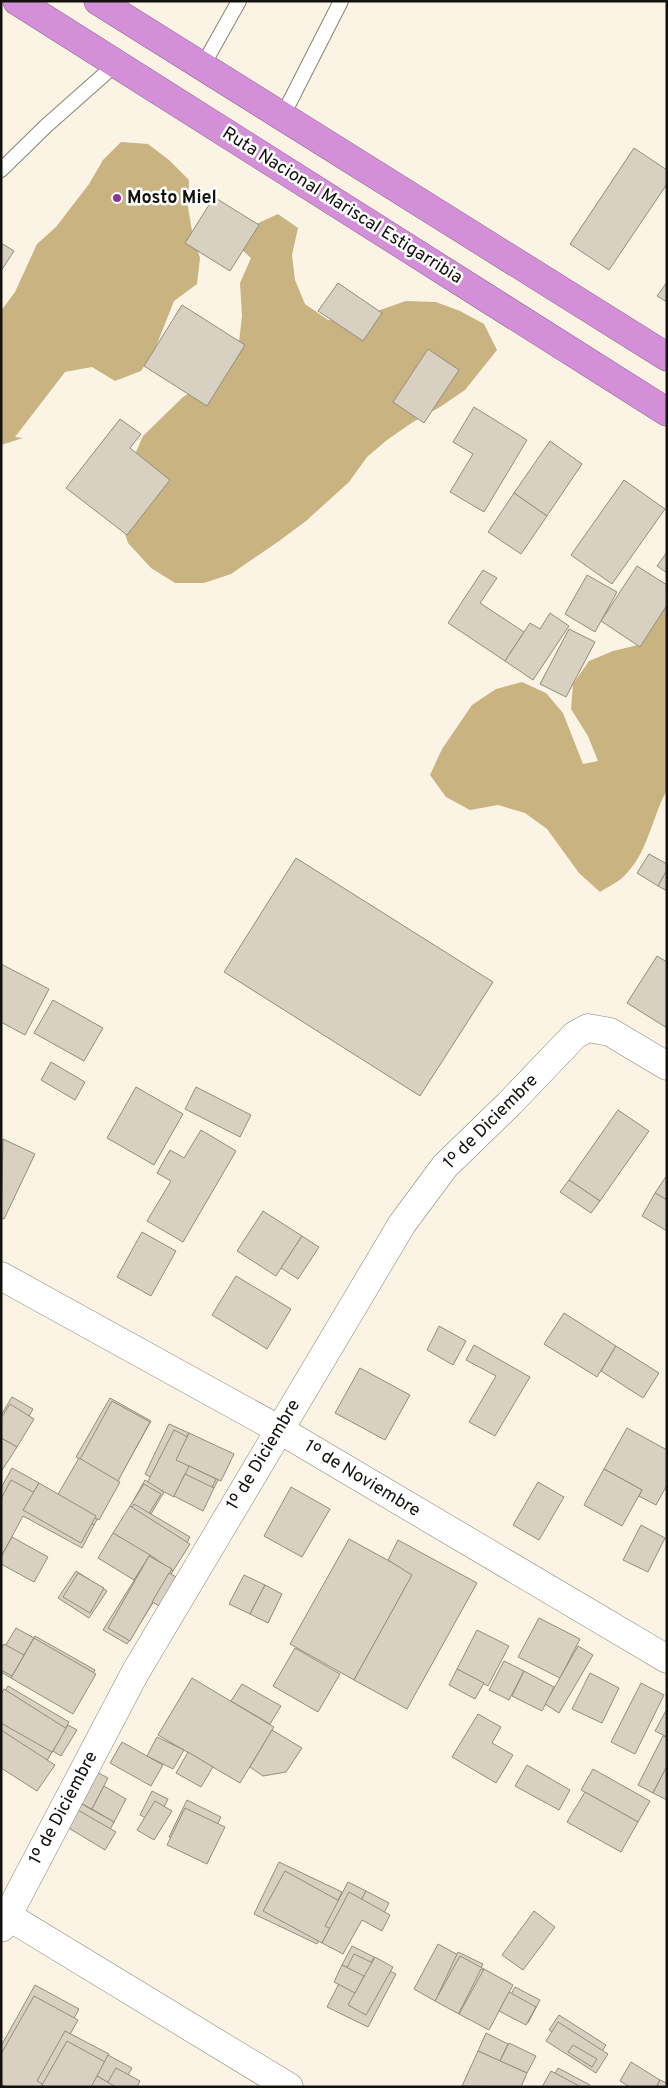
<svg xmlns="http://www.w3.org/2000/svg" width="668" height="2088" font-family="Overpass,sans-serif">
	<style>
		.forest { fill: #c9b380 }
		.building { fill: #d8d1c2; stroke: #938d7e }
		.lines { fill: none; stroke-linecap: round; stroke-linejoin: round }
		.lane-casing { stroke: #898374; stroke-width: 16 }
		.street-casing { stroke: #898374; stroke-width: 29 }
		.highway-casing { stroke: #906491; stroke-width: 29 }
		.lane { stroke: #fff; stroke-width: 14 }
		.street { stroke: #fff; stroke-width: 28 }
		.highway { stroke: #d390d8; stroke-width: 28 }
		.poi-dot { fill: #93339b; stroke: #fff; stroke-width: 2 }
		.labels { text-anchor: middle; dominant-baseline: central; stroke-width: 5; stroke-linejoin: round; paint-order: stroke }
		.poi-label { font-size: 18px; font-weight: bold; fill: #14120d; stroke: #fff; text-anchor: start }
		.street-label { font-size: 18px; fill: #14120d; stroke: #fff }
	</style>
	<rect width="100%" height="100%" fill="#fbf4e4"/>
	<!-- forest -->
	<g class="forest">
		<path d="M121,142l27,2 21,16 20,20 -1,27 4,24 8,27 -3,26 -23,17 -19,48 -14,22 -26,10 -23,-14 -27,5 -50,65 8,1 -22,7v-134l14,-19 22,-48 19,-17 33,-43 14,-24z"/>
		<path d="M278,214l20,14 -6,27 3,25 10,24 23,16 26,-1 52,-18 30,1 24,9 24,13 13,26 -32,40 -25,17 -27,15 -26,18 -20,17 -18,25 -43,39 -27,20 -48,33 -27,9h-29l-24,-15 -23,-25 -9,-28 2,-29 22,-50 40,-39 25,-15 31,-40 3,-26 -2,-33 11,-25 -11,-10 14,-23z"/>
		<path d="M667,598v192c-16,29 -19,64 -44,87 -6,6 -16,10 -23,15l-21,-19 -32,-44 -22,-16 -27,-8 -28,5 -24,-13 -16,-22 12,-26 30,-44 24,-16 26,-7 24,11 17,20 20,51 15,-3 -10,-25 -17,-27 2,-25 16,-23 24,-10 25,-6z"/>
	</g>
	<!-- building -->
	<g class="building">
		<path d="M634,148l33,22v14l-58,86 -39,-26z"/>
		<path d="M214,197l45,28 -29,46 -45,-28z"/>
		<path d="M1,243l13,8 -13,20z"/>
		<path d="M667,282v20l-10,-6z"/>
		<path d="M338,283l44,30 -19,28 -45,-30z"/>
		<path d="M182,305l63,40 -38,61 -63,-40z"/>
		<path d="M428,349l31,21 -35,53 -31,-21z"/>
		<path d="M474,407l53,33 -43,72 -34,-20 23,-38 -20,-12z"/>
		<path d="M120,419l21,15 -11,14 40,32 -43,55 -61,-47z"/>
		<path d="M550,441l32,23 -35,52 -33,-23z"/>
		<path d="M624,480l41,29 -53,75 -41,-29z"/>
		<path d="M514,493l33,23 -26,38 -33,-22z"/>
		<path d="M667,552v21l-10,-7z"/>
		<path d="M637,566l30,19v20l-27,42 -39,-26z"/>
		<path d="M483,570l14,8 -17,25 44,29 -19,29 -57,-38z"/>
		<path d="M587,575l30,17 -22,40 -30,-18z"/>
		<path d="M550,613l19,13 -36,54 -28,-19 25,-38 10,6z"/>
		<path d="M569,629l26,13 -29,55 -26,-13z"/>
		<path d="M649,854l18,10v6l-9,16 -21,-13z"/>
		<path d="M296,858l197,124 -73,114 -196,-124z"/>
		<path d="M667,870v21l-9,-5z"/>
		<path d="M657,956l10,6v66l-40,-25z"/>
		<path d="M1,964l48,25 -24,46 -24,-13z"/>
		<path d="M53,1000l50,28 -19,33 -50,-28z"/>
		<path d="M51,1062l34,20 -10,18 -34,-20z"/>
		<path d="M136,1087l47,27 -29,51 -47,-27z"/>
		<path d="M196,1087l55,28 -11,22 -55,-28z"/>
		<path d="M618,1110l31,21 -49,70 -31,-21z"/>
		<path d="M201,1130l35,21 -53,91 -36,-21 24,-40 -14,-8 13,-23 14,8z"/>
		<path d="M3,1139l32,15 -31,65 -3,-1z"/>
		<path d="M667,1175v25l-12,-7z"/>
		<path d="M569,1180l31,21 -9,12 -31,-21z"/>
		<path d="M655,1193l12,7v31l-25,-15z"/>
		<path d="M263,1211l39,25 -26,40 -39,-25z"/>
		<path d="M142,1232l34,19 -25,45 -34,-19z"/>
		<path d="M302,1236l17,11 -21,32 -17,-11z"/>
		<path d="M236,1276l55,33 -24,40 -55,-34z"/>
		<path d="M564,1313l52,33 -19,31 -53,-33z"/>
		<path d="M439,1326l27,15 -13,24 -26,-15z"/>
		<path d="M474,1345l56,32 -35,59 -26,-14 27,-46 -30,-16z"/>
		<path d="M616,1346l43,27 -16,25 -42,-27z"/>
		<path d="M360,1368l50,27 -25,45 -50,-27z"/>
		<path d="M12,1397l21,12 -18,32 -14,-7v-19z"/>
		<path d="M110,1398l41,23 -33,59 -42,-23z"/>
		<path d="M112,1401l38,21 -56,103 -39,-20z"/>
		<path d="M10,1404l24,15 -17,28 -16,-9v-20z"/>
		<path d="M169,1424l20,9 -26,51 -18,-10z"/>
		<path d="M627,1428l40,22v35l-11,20 -17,-9 3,-6 -38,-21z"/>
		<path d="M174,1430l55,28 -15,30 -29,-14 -11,23 -27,-14z"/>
		<path d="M189,1433l45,21 -13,27 -45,-21z"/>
		<path d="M1,1438l16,9 -16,25z"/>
		<path d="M79,1458l41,24 -21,38 -42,-24z"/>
		<path d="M189,1466l27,13 -12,25 -27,-13z"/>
		<path d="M12,1468l27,15 -38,66v-61z"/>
		<path d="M604,1469l38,21 -20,36 -38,-21z"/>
		<path d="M185,1474l29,14 -11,23 -29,-15z"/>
		<path d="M11,1480l83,45 -12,23 -59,-32 -22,41v-58z"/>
		<path d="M145,1480l19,12 -13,22 -19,-11z"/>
		<path d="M538,1482l26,15 -25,43 -26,-15z"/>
		<path d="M39,1483l57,33 -15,27 -58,-33z"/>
		<path d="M144,1484l17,10 -14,23 -17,-11z"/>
		<path d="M291,1487l39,22 -28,48 -38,-21z"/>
		<path d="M134,1504l56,33 -18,32 -57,-32z"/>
		<path d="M130,1506l60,38 -17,27 -60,-38z"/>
		<path d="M641,1525l24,13 -17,34 -25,-12z"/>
		<path d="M113,1533l37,22 -16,25 -36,-22z"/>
		<path d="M12,1537l36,20 -14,25 -33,-18v-7z"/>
		<path d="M349,1539l64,35 -59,106 -64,-36z"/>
		<path d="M398,1540l79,43 -70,126 -53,-29 58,-105 -24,-15z"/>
		<path d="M150,1555l23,16 -46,73 -24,-14z"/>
		<path d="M149,1556l23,13 -42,72 -22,-13z"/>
		<path d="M76,1571l31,20 -18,27 -31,-20z"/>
		<path d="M78,1573l26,15 -14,25 -27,-16z"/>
		<path d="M169,1573l11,6 -17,29 -11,-6z"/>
		<path d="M244,1575l21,10 -15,29 -21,-10z"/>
		<path d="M265,1585l17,9 -14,29 -18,-9z"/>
		<path d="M539,1618l41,21 -20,39 -42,-21z"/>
		<path d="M16,1628l18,10 -23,40 -10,-6v-19z"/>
		<path d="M477,1630l32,16 -21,40 -31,-17z"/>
		<path d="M35,1636l60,34 -23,40 -60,-34z"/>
		<path d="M34,1638l62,36 -23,40 -62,-36z"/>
		<path d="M4,1644l20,11 -12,21 -11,-6v-21z"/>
		<path d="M578,1646l15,9 -34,58 -14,-9z"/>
		<path d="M295,1648l45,26 -22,38 -45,-26z"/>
		<path d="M504,1661l20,10 -15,29 -20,-10z"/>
		<path d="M457,1669l27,14 -9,16 -26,-14z"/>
		<path d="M524,1671l30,16 -12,24 -30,-15z"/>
		<path d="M590,1673l29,15 -17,35 -30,-14z"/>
		<path d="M192,1678l82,49 -34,56 -82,-48z"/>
		<path d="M641,1683l23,12 -29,59 -24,-12z"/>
		<path d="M242,1684l39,22 -11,18 -39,-23z"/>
		<path d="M8,1686l61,36 -17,30 -51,-29v-26z"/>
		<path d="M4,1689l63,40 -20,31 -46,-30v-36z"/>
		<path d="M667,1709v28l-12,-6z"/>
		<path d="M478,1714l23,13 -9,16 21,12 -17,28 -44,-26z"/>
		<path d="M1,1723l51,29 -19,32 -32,-18z"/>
		<path d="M68,1725l9,5 -16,26 -8,-5z"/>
		<path d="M1,1730l54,35 -18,26 -36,-23z"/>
		<path d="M272,1730l30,18 -16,24 -23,4 -13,-9z"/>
		<path d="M663,1736l4,1v29l-14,27 -15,-8z"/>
		<path d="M157,1737l27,13 -11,19 -26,-13z"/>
		<path d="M122,1742l41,23 -12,21 -41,-23z"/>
		<path d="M188,1752l25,15 -12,20 -25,-14z"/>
		<path d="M527,1765l43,25 -11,20 -44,-24z"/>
		<path d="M667,1766v34l-14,-7z"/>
		<path d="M91,1769l17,9 -16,31 -18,-9z"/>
		<path d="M593,1769l57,32 -12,21 -57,-32z"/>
		<path d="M104,1786l22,13 -12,23 -22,-13z"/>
		<path d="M152,1791l16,8 -12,24 -16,-8z"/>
		<path d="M585,1792l53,30 -17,30 -54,-30z"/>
		<path d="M187,1800l34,17 -18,37 -34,-17z"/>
		<path d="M155,1801l17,10 -18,29 -17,-10z"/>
		<path d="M78,1802l36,20 -11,21 -37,-20z"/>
		<path d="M185,1808l40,19 -18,37 -40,-19z"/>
		<path d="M78,1810l38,22 -11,18 -38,-23z"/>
		<path d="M279,1862l63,30 -25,52 -63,-30z"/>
		<path d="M285,1871l58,32 -21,40 -59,-32z"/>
		<path d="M348,1882l18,9 -23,44 -18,-9z"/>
		<path d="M366,1891l23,12 -10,20 -23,-13z"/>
		<path d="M349,1892l41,23 -8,16 -20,-11 -19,34 -21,-11z"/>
		<path d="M534,1911l21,16 -32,43 -21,-15z"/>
		<path d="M438,1944l22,12 -25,45 -21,-12z"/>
		<path d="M352,1946l22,11 -10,19 -22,-11z"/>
		<path d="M458,1952l25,12 -21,42 -24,-11z"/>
		<path d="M354,1954l42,20 -28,53 -41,-20z"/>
		<path d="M460,1956l24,13 -25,45 -24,-13z"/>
		<path d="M375,1957l18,10 -27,48 -18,-10z"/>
		<path d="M342,1965l22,11 -9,17 -21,-11z"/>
		<path d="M481,1969l29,14 -21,45 -30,-15z"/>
		<path d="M484,1969l29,16 -24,45 -30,-16z"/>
		<path d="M35,1985l44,24 -42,78h-23l-13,-8v-33z"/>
		<path d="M515,1987l25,13 -12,23 -25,-14z"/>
		<path d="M509,1992l27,15 -10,18 -27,-14z"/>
		<path d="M34,1996l44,24 -37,67h-34l-6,-3v-30z"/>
		<path d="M559,2015l47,30 -9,14 -48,-29z"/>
		<path d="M558,2022l50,32 -12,19 -50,-32z"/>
		<path d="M65,2031l44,23 -18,33h-43l-11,-6z"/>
		<path d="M486,2033l22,11 -8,17 -22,-10z"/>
		<path d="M67,2041l49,27 -11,19h-60l-3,-2z"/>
		<path d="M509,2043l27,13 -9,17 -27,-12z"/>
		<path d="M573,2045l24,14 -5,8 -24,-15z"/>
		<path d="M478,2051l49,22 -6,14 -59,-1z"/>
		<path d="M108,2055l24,13 -11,19h-5l-19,-11z"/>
		<path d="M631,2062l29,18 -4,7h-26l-10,-6z"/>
		<path d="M116,2068l24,13 -3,6h-32z"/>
		<path d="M558,2068l32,17 -1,2h-41z"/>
		<path d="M551,2071l30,16h-39z"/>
		<path d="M97,2076l19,11h-25z"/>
		<path d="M660,2080l7,3v4h-10z"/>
	</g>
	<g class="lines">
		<!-- lane casing -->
		<g class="lane-casing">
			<g id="lane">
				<path d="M202,67l37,-66"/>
				<path d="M282,117l59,-116"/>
				<path d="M1,170l45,-44 70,-62"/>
			</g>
		</g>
		<!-- street casing -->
		<g class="street-casing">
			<g id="street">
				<path d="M1,1276l279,154 387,229"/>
				<path d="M1,1912l288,175"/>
				<path d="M1,1928l134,-255 267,-449 43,-58 64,-62 66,-69 13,-7 22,4 57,34"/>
			</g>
		</g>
		<!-- highway casing -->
		<g class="highway-casing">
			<g id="highway">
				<path d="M17,1l650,411"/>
				<path d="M98,1l569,356"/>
			</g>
		</g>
		<!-- lane -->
		<use href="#lane" class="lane"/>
		<!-- street -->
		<use href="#street" class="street"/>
		<!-- highway -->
		<use href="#highway" class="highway"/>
	</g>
	<!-- markers -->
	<circle class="poi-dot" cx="117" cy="198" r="5"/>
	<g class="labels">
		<!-- poi labels -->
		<g class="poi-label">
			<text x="127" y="198">Mosto Miel</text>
		</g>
		<!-- street labels -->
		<g class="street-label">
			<text transform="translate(342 206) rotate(32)">Ruta Nacional Mariscal Estigarribia</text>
			<text transform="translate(491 1122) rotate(-45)">1º de Diciembre</text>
			<text transform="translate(264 1455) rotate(-59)">1º de Diciembre</text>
			<text transform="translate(362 1479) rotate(31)">1º de Noviembre</text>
			<text transform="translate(64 1808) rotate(-62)">1º de Diciembre</text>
		</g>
	</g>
	<!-- border -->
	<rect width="668" height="2088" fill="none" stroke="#14120d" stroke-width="5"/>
</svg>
